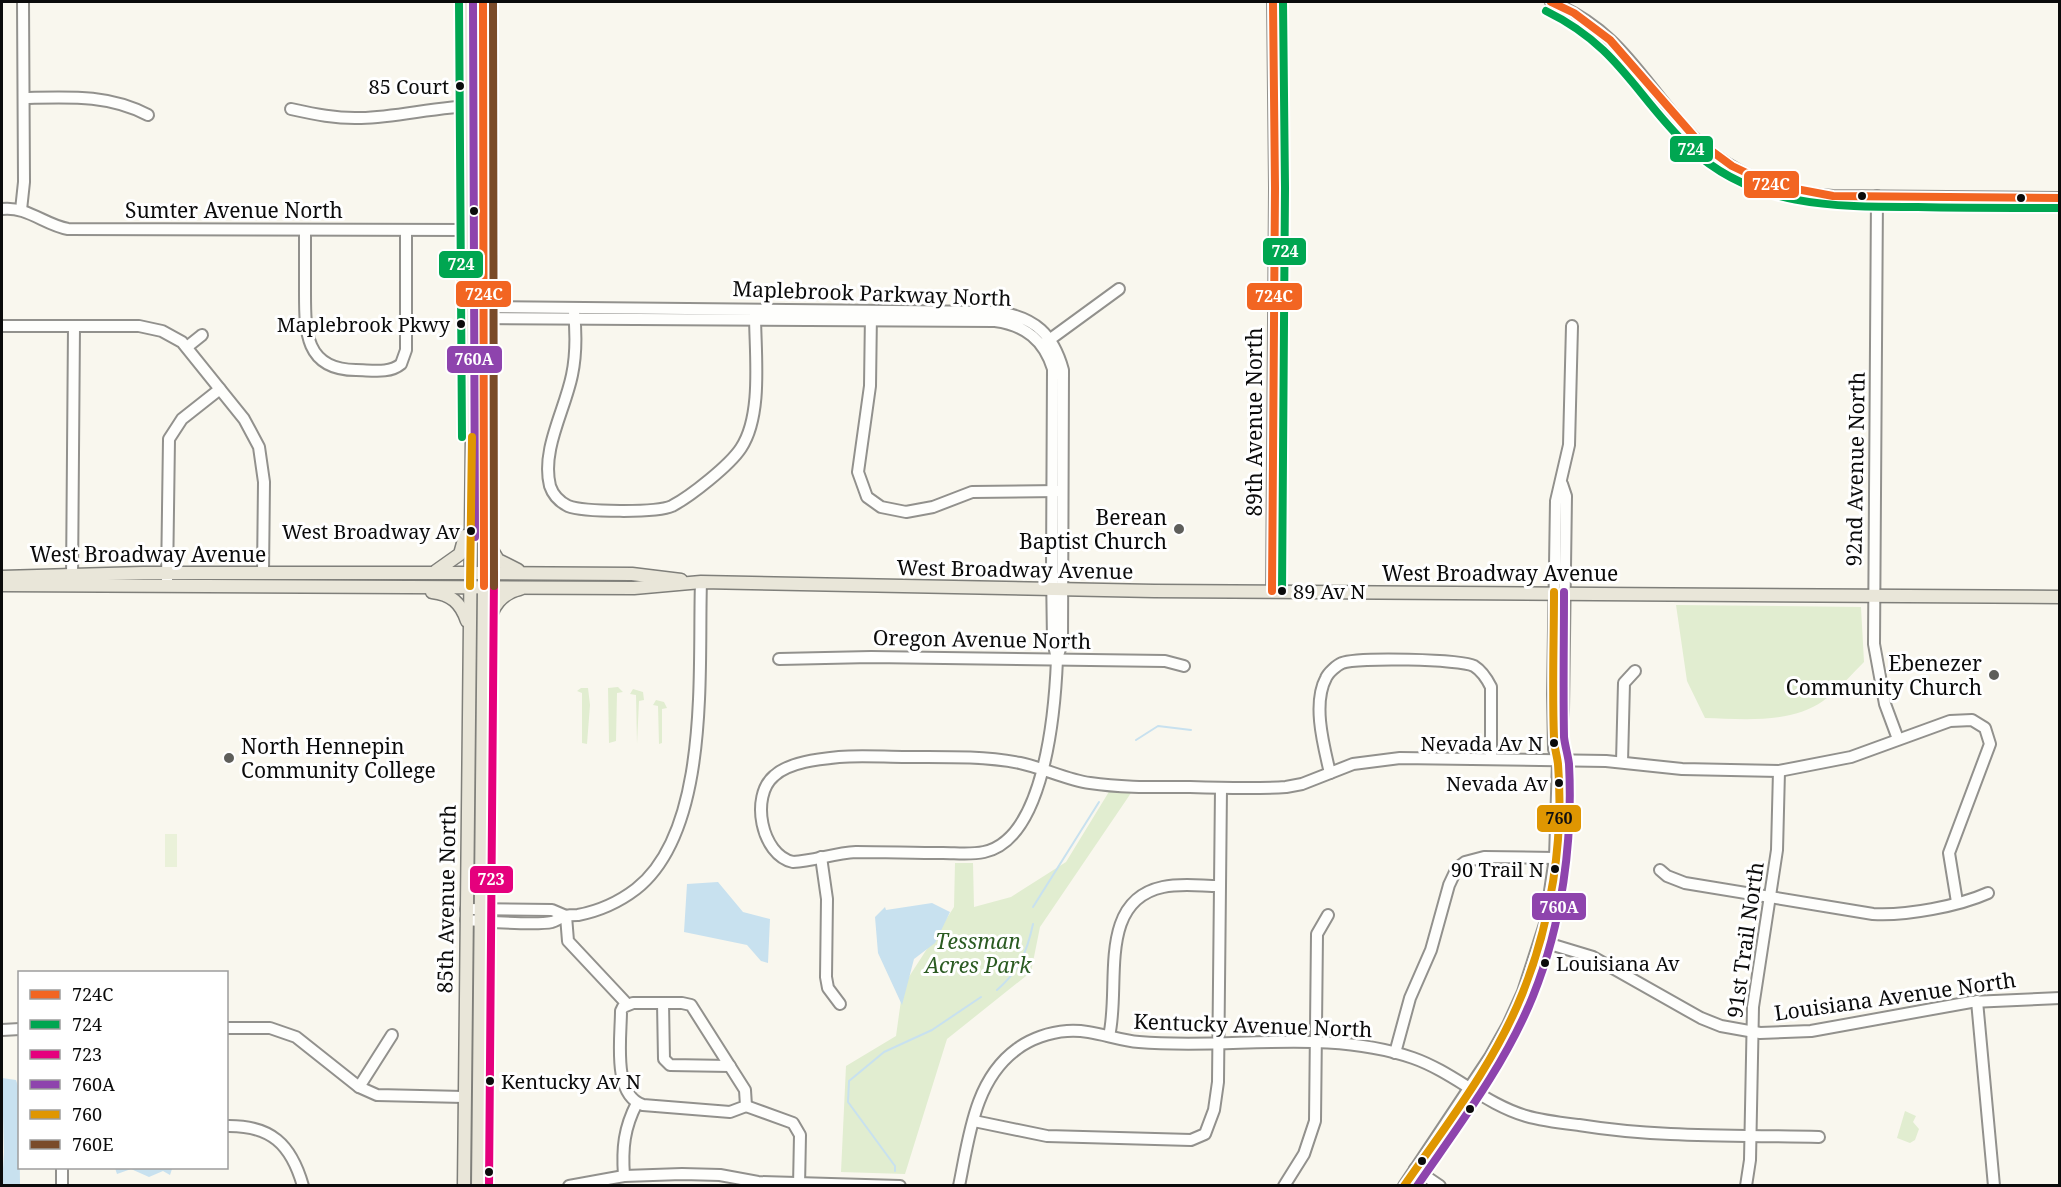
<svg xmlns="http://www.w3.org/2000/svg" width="2061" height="1187" font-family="'Noto Serif',serif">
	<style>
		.grass { fill: #e1edd0 }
		.pitch { fill: #eaf1d9 }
		.water { fill: #c8e1ef }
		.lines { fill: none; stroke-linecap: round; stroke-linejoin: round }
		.stream { stroke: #c8e1ef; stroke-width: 2 }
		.minor-casing { stroke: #92918d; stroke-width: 14 }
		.major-casing { stroke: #7f7f7a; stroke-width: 15 }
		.minor { stroke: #fefefc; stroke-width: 10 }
		.major { stroke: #e9e6d9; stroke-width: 12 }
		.bus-1-casing { stroke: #fff; stroke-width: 12 }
		.bus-2-casing { stroke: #fff; stroke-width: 12 }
		.bus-3-casing { stroke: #fff; stroke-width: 12 }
		.bus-4-casing { stroke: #fff; stroke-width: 12 }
		.bus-5-casing { stroke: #fff; stroke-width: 12 }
		.bus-6-casing { stroke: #fff; stroke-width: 12 }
		.bus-1 { stroke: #f26522; stroke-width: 8 }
		.bus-2 { stroke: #00a651; stroke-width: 8 }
		.bus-3 { stroke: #e5007d; stroke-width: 8 }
		.bus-4 { stroke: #8e44ad; stroke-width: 8 }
		.bus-5 { stroke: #df9601; stroke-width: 8 }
		.bus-6 { stroke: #7a4b2a; stroke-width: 8 }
		.bus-dot { fill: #0b0b0b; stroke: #fff; stroke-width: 2 }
		.poi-dot { fill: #5e5e5a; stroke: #fff; stroke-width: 2 }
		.labels { text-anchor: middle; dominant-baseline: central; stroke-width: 6; stroke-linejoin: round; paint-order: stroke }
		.bus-label { font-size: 20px; fill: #0b0b0b; stroke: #fff; text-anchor: end }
		.street-label { font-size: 21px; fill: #0b0b0b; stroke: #fff }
		.poi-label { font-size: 21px; fill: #0b0b0b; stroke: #fff; text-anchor: end }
		.park-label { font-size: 21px; font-style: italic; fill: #2b5b22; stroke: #fff }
		.line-badge { stroke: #fff; stroke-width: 2 }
		.badge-label { font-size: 16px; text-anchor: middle; font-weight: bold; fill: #fff }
		.pale-badge-label { font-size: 16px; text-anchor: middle; font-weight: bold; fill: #111 }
	</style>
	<rect width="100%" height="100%" fill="#f9f7ee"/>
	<!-- grass -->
	<g class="grass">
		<path d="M1676,605l185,2 3,55c-13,13 -26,28 -41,39 -32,23 -81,18 -118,17l-18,-37z"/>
		<path d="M618,687l5,5 -6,1 -1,48 -7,2 -1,-55z"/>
		<path d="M581,688h7l2,17 -3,39 -5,-1v-50l-5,-2z"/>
		<path d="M633,689l10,3 1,8 -5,1 -2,43 -1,-49 -6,-1z"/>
		<path d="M656,700l8,2 3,6 -5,1v34l-3,1 -1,-38 -5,-1z"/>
		<path d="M1110,790l21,3 -91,134 -9,45 -84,67 -42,135 -64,-2 5,-106 50,-30 7,-50 51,-79 1,-44h18l1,44 37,-10 55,-35z"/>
		<path d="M1905,1111l11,5 -3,6 6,7 -4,11 -5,3 -13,-5z"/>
	</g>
	<!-- pitch -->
	<rect class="pitch" x="165" y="834" width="12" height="33"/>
	<!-- water -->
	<g class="water">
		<path d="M718,882l25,30 27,7 -2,44 -7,-2 -14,-16 -63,-13 3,-48z"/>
		<path d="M932,903l18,9 -15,31 -21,16 -12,46 -24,-52 -3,-36 10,-10 1,3z"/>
		<path d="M2,1078l14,2 3,9 1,96h-18l2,-33z"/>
		<path d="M115,1168h56l1,1 -2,6 -7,-4 -14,6 -18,-8 -14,5z"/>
	</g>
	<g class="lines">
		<!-- stream -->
		<g class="stream">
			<path d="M1136,740l22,-14 33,4"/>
			<path d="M1033,907l66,-105"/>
			<path d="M997,990c22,-19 30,-38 36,-66"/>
			<path d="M895,1171v-5l-47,-64 1,-21 35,-29 48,-22 49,-33"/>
		</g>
		<!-- minor casing -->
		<g class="minor-casing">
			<g id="minor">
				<path d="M1551,2c66,27 88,74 132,124 39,44 91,66 150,70l227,2"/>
				<path d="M24,98c44,-1 84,-4 124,17"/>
				<path d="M291,109c23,5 46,10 70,9 39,-1 77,-12 117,-12"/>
				<path d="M1877,196l-3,448 11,60 13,35"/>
				<path d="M2,209c25,-3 43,16 66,20l403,1"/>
				<path d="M21,210l3,-28 -1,-180"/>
				<path d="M305,230c0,20 0,40 0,60 0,40 -1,80 51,80 15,0 33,4 45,-6l5,-14v-120"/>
				<path d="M574,312c2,20 2,44 -2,63 -7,35 -31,75 -22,111 3,9 10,16 18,20 15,6 89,7 104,0 19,-10 58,-41 69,-58 22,-33 14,-95 14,-134"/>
				<path d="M871,313l-1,73 -12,86 9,25 14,10 25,5 27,-5 39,-15 88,-1"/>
				<path d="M476,318l519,3c30,4 49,19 58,48l-1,202 1,70 4,18 5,-17 1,-272c-10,-36 -28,-52 -64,-58l-522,-5"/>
				<path d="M2,326h137l23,5 20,11 62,77 15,28 5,35 -1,91"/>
				<path d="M1045,343l74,-54"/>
				<path d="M187,347l15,-12"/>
				<path d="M72,581l2,-255"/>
				<path d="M167,581l2,-142 13,-20 38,-30"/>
				<path d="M1272,591l3,-403 -2,-186"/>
				<path d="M779,659l92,-2 294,4 19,5"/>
				<path d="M1057,659c-2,51 -12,180 -73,193 -14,3 -28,1 -41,1 -29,0 -58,-1 -87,-1 -22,1 -42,9 -63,10 -32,-7 -43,-66 -19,-86 15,-14 45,-17 65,-19 22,-2 45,0 68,0 38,0 76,-1 113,6 24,5 47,17 70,20 33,5 67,4 100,4 32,1 64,2 96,0l16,-3 51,-20 47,-6 206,3 76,8 97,2 72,-14 99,-36 22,-1 13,8 5,16 -41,109 8,49"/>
				<path d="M1557,758l-3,-9 -1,-55 3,-193 13,-56 3,-119"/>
				<path d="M1622,762l2,-79 11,-12"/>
				<path d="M1330,773c-6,-26 -18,-69 -4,-95 2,-5 11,-13 16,-15 14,-6 119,-4 132,3 8,5 13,13 17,21v71"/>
				<path d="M821,857l6,42 -1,78 2,11 12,16"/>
				<path d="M1660,870l7,6 18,7 188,31c33,2 86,-8 115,-21"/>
				<path d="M466,909l86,1 14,6"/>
				<path d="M566,916l2,25 59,63"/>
				<path d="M466,920c21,1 67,6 86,2 4,-1 8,-4 13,-6 4,-1 9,-1 13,-1 21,-4 41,-13 58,-26 75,-59 62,-220 65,-307"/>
				<path d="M1540,941l53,16 108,61 20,8 39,7 51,-2 160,-29 89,-4"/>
				<path d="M1977,1001l17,185"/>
				<path d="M633,1003h49l9,2 54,85 1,16 -16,6 -87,-7c-31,-10 -22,-67 -22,-94l2,-4z"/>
				<path d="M663,1003l1,56 6,6 60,1"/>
				<path d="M226,1028h44l26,9 63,50 18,8 87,2"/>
				<path d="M2,1030l18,-1"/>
				<path d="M1109,1036c12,-49 -13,-135 54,-149 18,-4 38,-1 56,-1"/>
				<path d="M1395,1053l15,-55 21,-48 18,-65 8,-17 8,-6 19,-5 71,1"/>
				<path d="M359,1087l33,-52"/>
				<path d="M746,1106l47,17 7,12 -1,51"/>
				<path d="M974,1121l73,15 144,4 14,-6 9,-24 4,-28 3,-294"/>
				<path d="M226,1126c45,-1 65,18 77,60"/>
				<path d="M62,1168v18"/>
				<path d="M1415,1169l25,17"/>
				<path d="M624,1176c-2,-28 0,-48 13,-73"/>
				<path d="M569,1186l55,-10 58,-2 38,1 38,7 142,4"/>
				<path d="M959,1186c10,-48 15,-106 58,-137 13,-10 33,-17 50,-18 25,-2 48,9 72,11 90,8 187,-14 274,16 40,14 72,46 113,58 17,5 36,7 53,9 80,13 160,10 240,12"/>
				<path d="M1284,1186l20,-32 11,-33 2,-187 11,-19"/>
				<path d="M1404,1186l86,-129 18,-32 15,-33 22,-68 10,-66 3,-97 5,-51 3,-214 -4,-12"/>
				<path d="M1746,1186l4,-26 3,-153 24,-157 2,-79"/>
			</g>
		</g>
		<!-- major casing -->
		<g class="major-casing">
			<g id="major">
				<path d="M486,540l12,20 20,10"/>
				<path d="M436,571l24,-17 5,-18"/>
				<path d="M2,577l141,-4h327l162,1 49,6"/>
				<path d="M2,585l632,3 67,-6 453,9 906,6"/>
				<path d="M432,592c19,2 29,11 35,29"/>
				<path d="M489,625c2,-18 13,-32 31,-36"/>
				<path d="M464,1186l8,-749 -3,-435"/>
				<path d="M478,1186l7,-695 -2,-489"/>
			</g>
		</g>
		<!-- minor -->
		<use href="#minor" class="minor"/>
		<!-- major -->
		<use href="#major" class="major"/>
		<!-- bus-1 casing -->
		<g class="bus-1-casing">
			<g id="bus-1">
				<path d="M483,2l1,584"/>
				<path d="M1551,2l23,11 36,27 88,101 34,25 38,18 63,12 227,2"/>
				<path d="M1272,591l3,-403 -2,-186"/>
			</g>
		</g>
		<!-- bus-2 casing -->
		<g class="bus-2-casing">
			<g id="bus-2">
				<path d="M459,2l3,435"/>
				<path d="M1546,11c74,36 90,86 144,137 64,60 146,59 228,59 47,1 94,1 142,1"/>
				<path d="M1282,591l3,-403 -2,-186"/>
			</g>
		</g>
		<!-- bus-3 casing -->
		<g class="bus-3-casing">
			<path id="bus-3" d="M489,1186l5,-613"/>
		</g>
		<!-- bus-4 casing -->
		<g class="bus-4-casing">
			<g id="bus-4">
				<path d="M473,2l2,535"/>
				<path d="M1417,1186c42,-61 88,-121 116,-190 29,-72 40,-154 36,-232 -1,-9 -4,-18 -5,-27 -1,-48 0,-97 0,-145"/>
			</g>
		</g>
		<!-- bus-5 casing -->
		<g class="bus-5-casing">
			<g id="bus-5">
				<path d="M470,586l2,-149"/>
				<path d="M1404,1186c43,-62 91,-123 119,-194 28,-70 41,-152 35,-228 -1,-9 -4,-17 -4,-26 -2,-49 0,-98 0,-146"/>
			</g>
		</g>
		<!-- bus-6 casing -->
		<g class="bus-6-casing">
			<path id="bus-6" d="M493,2l1,584"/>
		</g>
		<!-- bus-1 -->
		<use href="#bus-1" class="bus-1"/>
		<!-- bus-2 -->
		<use href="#bus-2" class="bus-2"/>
		<!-- bus-3 -->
		<use href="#bus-3" class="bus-3"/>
		<!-- bus-4 -->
		<use href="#bus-4" class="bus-4"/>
		<!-- bus-5 -->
		<use href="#bus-5" class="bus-5"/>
		<!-- bus-6 -->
		<use href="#bus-6" class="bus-6"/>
	</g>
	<!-- markers -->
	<g class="bus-dot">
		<circle cx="460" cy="86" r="5"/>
		<circle cx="1862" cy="196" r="5"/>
		<circle cx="2021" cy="198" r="5"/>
		<circle cx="474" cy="211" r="5"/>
		<circle cx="461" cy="324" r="5"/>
		<circle cx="471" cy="531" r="5"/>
		<circle cx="1282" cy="591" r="5"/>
		<circle cx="1554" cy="743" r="5"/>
		<circle cx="1559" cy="783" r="5"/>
		<circle cx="1555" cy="869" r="5"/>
		<circle cx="1545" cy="963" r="5"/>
		<circle cx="490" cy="1081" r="5"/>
		<circle cx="1470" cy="1109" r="5"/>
		<circle cx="1422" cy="1161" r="5"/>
		<circle cx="489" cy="1172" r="5"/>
	</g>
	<g class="poi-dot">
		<circle cx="1179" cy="529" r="6"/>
		<circle cx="1994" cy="675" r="6"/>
		<circle cx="229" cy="758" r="6"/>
	</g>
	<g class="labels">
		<!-- bus labels -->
		<g class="bus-label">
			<text x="449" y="86">85 Court</text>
			<text x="450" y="324">Maplebrook Pkwy</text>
			<text x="460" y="531">West Broadway Av</text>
			<text x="1293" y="591" text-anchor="start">89 Av N</text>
			<text x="1543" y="743">Nevada Av N</text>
			<text x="1548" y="783">Nevada Av</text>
			<text x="1544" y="869">90 Trail N</text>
			<text x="1556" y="963" text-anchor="start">Louisiana Av</text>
			<text x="501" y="1081" text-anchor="start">Kentucky Av N</text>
		</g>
		<!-- street labels -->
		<g class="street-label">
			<text x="234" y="210">Sumter Avenue North</text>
			<text transform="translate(872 293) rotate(2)">Maplebrook Parkway North</text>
			<text transform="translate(1254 422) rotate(-90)">89th Avenue North</text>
			<text transform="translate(1855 469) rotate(-89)">92nd Avenue North</text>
			<text x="148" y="554">West Broadway Avenue</text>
			<text transform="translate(1015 569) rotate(1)">West Broadway Avenue</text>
			<text x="1500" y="573">West Broadway Avenue</text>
			<text transform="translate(982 639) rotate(1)">Oregon Avenue North</text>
			<text transform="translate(446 899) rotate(-89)">85th Avenue North</text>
			<text transform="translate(1745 940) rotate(-82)">91st Trail North</text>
			<text transform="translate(1895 996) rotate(-8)">Louisiana Avenue North</text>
			<text transform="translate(1253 1025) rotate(2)">Kentucky Avenue North</text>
		</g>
		<!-- poi labels -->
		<g class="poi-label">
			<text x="1167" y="517">Berean<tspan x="1167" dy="24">Baptist Church</tspan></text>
			<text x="1982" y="663">Ebenezer<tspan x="1982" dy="24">Community Church</tspan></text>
			<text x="241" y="746" text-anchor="start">North Hennepin<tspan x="241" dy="24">Community College</tspan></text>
		</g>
		<!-- park labels -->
		<g class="park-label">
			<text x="978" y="941">Tessman<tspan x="978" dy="24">Acres Park</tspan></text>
		</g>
	</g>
	<g class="line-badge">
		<rect x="1669" y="135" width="45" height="28" rx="6" fill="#00a651"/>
		<rect x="1743" y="170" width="57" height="29" rx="6" fill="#f26522"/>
		<rect x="1262" y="237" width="45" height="29" rx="6" fill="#00a651"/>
		<rect x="438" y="250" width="46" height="29" rx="6" fill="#00a651"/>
		<rect x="455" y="280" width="57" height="28" rx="6" fill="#f26522"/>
		<rect x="1246" y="282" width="57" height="29" rx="6" fill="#f26522"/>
		<rect x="446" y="345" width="57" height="29" rx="6" fill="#8e44ad"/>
		<rect x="1536" y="804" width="46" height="29" rx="6" fill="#df9601"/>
		<rect x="469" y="865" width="45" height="29" rx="6" fill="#e5007d"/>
		<rect x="1531" y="892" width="56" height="29" rx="6" fill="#8e44ad"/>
	</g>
	<g class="badge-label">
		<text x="1691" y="155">724</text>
		<text x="1771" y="190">724C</text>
		<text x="1285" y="257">724</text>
		<text x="461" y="270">724</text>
		<text x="484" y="300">724C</text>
		<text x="1274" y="302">724C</text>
		<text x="474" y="365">760A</text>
		<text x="491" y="885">723</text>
		<text x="1559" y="913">760A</text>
	</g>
	<g class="pale-badge-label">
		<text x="1559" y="824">760</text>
	</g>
	<!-- border -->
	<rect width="2061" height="1187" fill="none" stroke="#0b0b0b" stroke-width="6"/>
	<!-- legend -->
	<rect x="18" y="971" width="210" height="198" fill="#ffffff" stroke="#9d9d9d" stroke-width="1.5"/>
	<rect x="30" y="990" width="30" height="9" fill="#f26522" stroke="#9d9d9d" stroke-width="1.5"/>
	<text x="72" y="1001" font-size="18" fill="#0b0b0b">724C</text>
	<rect x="30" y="1020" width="30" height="9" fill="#00a651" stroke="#9d9d9d" stroke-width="1.5"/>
	<text x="72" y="1031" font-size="18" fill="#0b0b0b">724</text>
	<rect x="30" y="1050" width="30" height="9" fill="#e5007d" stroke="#9d9d9d" stroke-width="1.5"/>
	<text x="72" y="1061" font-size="18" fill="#0b0b0b">723</text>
	<rect x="30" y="1080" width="30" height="9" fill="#8e44ad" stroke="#9d9d9d" stroke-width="1.5"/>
	<text x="72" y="1091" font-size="18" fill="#0b0b0b">760A</text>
	<rect x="30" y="1110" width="30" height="9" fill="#df9601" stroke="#9d9d9d" stroke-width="1.5"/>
	<text x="72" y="1121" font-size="18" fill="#0b0b0b">760</text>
	<rect x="30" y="1140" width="30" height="9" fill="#7a4b2a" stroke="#9d9d9d" stroke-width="1.5"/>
	<text x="72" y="1151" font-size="18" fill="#0b0b0b">760E</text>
</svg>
